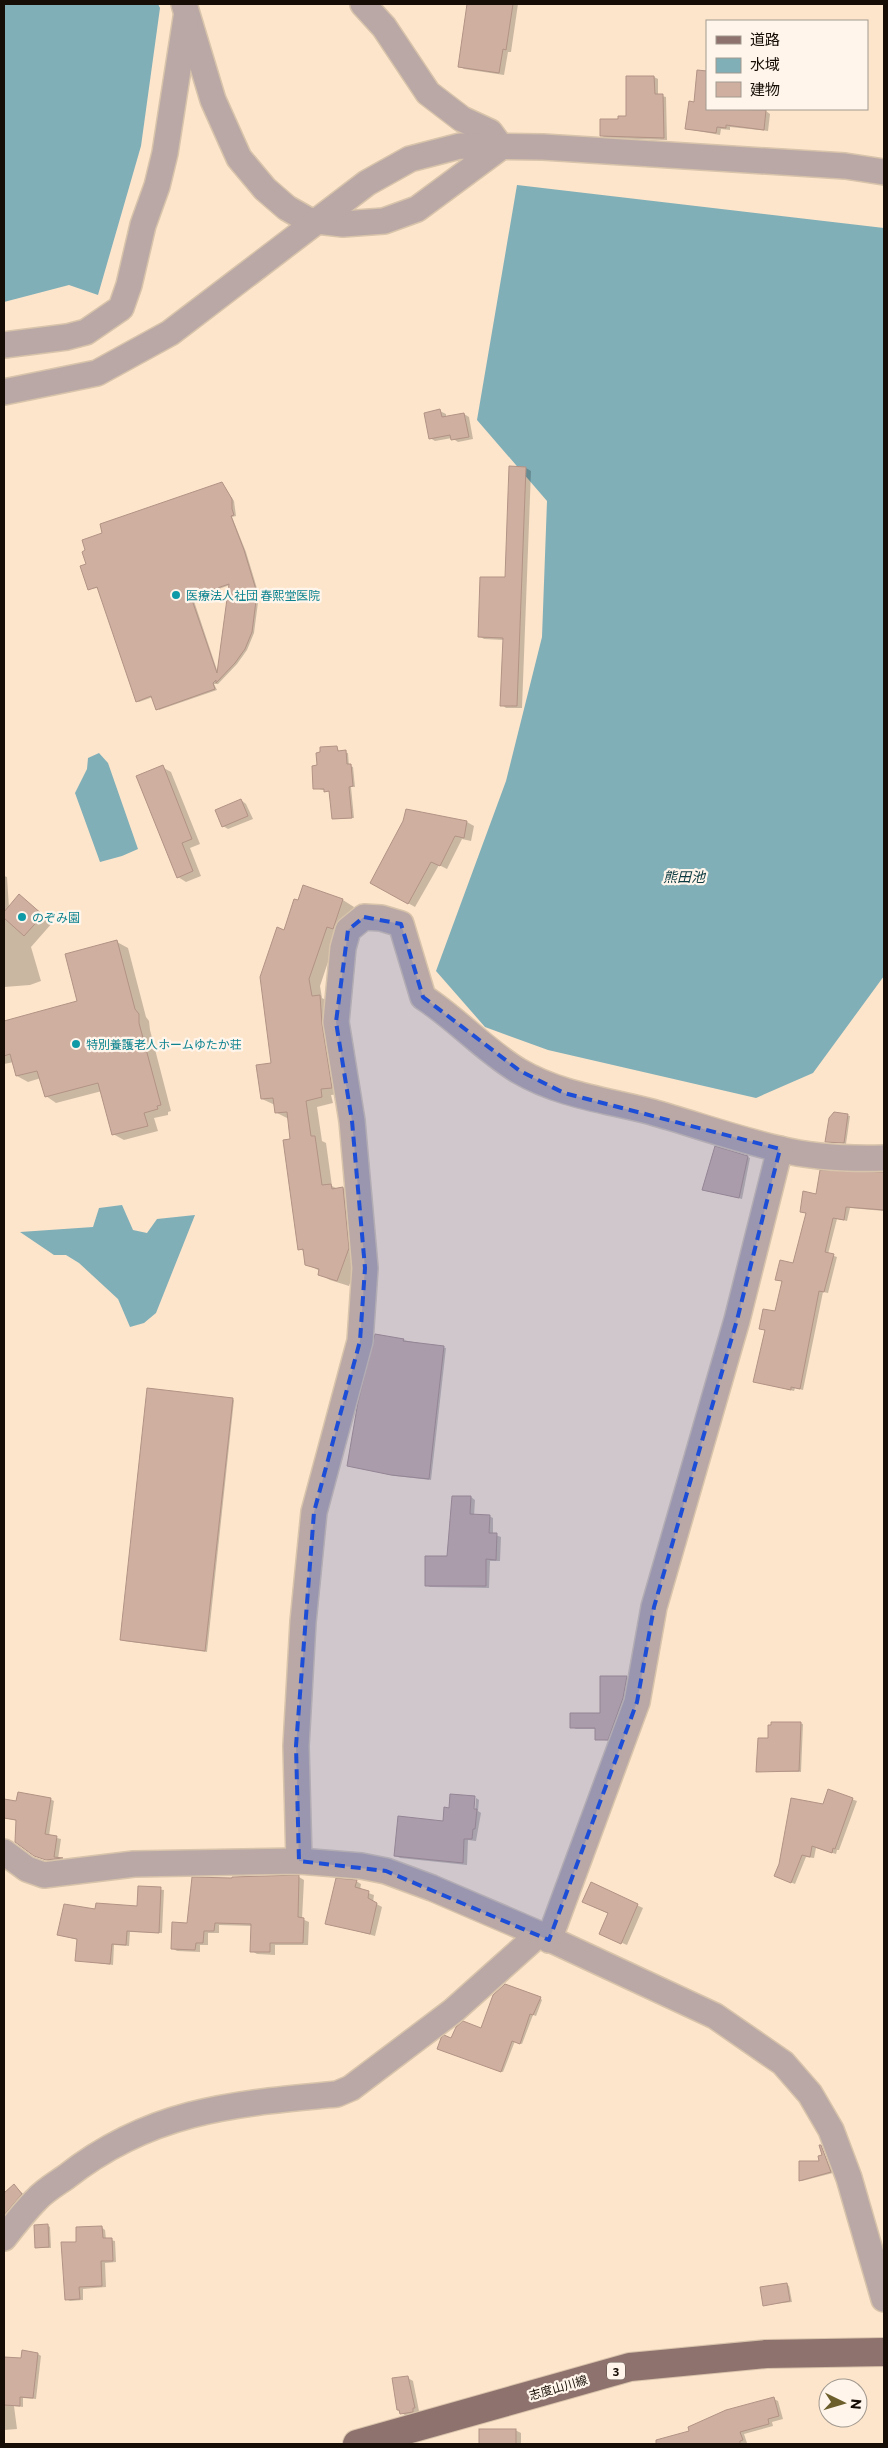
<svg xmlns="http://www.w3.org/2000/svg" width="888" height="2448" font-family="Commissioner,'Noto Sans JP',sans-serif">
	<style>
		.water { fill: #80afb8 }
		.shadow { fill: #0003; fill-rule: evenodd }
		.building { fill: #cfafa0; stroke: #b29385; fill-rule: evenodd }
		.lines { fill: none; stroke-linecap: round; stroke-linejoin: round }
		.minor-casing { stroke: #d8c3ab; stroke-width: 28 }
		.major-casing { stroke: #d8c3ab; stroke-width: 30 }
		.minor { stroke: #b9a8a5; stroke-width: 25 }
		.major { stroke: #8e726d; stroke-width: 28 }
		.marked { fill: #1d4ed8; fill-opacity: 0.2; stroke: #1d4ed8; stroke-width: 4; stroke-dasharray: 10 6; stroke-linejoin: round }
		.culture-dot { fill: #0f9aa8; stroke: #fff5eb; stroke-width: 2 }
		.labels { text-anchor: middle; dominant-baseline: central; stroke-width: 4.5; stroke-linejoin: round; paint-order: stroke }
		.shield { fill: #fff5eb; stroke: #5c534b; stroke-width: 1 }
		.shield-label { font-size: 11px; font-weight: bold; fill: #160e06 }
		.culture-label { font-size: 12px; fill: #0d838f; stroke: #fff5eb; text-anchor: start }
		.street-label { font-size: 12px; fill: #160e06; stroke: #fff5eb }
		.water-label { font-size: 14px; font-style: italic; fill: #0c3a41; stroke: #fff5eb }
	</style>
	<rect width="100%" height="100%" fill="#fde5cb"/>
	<!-- water -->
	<g class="water">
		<path d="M4,4h154l2,4 -19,138 -43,149 -29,-10 -65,17z"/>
		<path d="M517,185l367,43v748l-71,97 -57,25 -208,-48 -63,-23 -49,-56 70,-190 36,-144 5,-136 -70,-81z"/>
		<path d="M99,753l9,10 30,86 -16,7 -22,6 -25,-69 12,-24 1,-11z"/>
		<path d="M122,1205l11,25 14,3 10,-14 38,-4 -39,98 -12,10 -14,4 -12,-28 -39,-36 -13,-8h-12l-34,-23 73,-5 6,-19z"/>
	</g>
	<!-- shadow -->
	<g class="shadow">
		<path d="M468,4h50l-7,48h-3l-4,23 -40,-6 -5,-3z"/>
		<path d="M627,77h27l4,2v16l8,2 1,43 -62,-2 -4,-3 19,-15 8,-3z"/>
		<path d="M707,109l59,2 4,3 -2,17 -38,-4v3l-9,-1 -1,6 -33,-6z"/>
		<path d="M440,411l6,3v3l18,-3 5,3 4,22 -15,3 -6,-4 -17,3 -5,-3z"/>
		<path d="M526,468l5,3 -9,237h-16l-4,-3 2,-65 -20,-1 -5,-3 28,-57z"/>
		<path d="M222,484l12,17 2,15 -4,1 14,35 13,43 -5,38 -7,17 -10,14 -19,20h-4l3,6 -58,20 -6,-13 -14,5 -2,-1 -39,-113 -9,1zM230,585l-12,88 -25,-75z"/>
		<path d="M337,748l2,4 9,1 1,13 4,1 2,20h-4l3,31 -21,1 -2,-27 -16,-4 3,-22z"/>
		<path d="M162,767l9,5 29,72 -10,4 11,28 -15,6 -8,-5z"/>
		<path d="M241,800l5,4 7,15 -25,10 -5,-3z"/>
		<path d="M407,810l60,12 7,4 -3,15 -9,-2 -15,30 -8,-4 -24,42 -43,-24 33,-62z"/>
		<path d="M4,876l3,1 2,31 10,-12 34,26 -22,25 10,34 -11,4 -26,2z"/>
		<path d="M304,887l39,13 11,7 -9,27 -7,-2 -18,54 2,12 9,5 12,91 -12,1 2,8 -16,4 5,34 4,2 6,43 6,3 5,-1 11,7 6,60 -11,31 -19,-6 -11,-6 1,-3 -14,-7 -1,-12 -5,-3 -11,-130 -12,-6 -2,-8 -13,-6 11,-35 12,-133z"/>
		<path d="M117,942l11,6 18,69 3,4 1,9 21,81 -3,1v3l-14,3 4,13 -34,9 -11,-6 -11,-43 -46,12 -10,-7 -5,-18 -13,4 -11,-6 -3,-14 -10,2v-30h2l-2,-12 75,-20z"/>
		<path d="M834,1113l16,3 -4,28 -20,-3z"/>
		<path d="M748,1157l2,1 -8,41 -36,-9z"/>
		<path d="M884,1172v39l-34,-3 -3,13 -10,-2 -9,35 9,3 -9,36 -5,-1 -20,98 -8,-2 -1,3 -40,-10 12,-50 -5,-3 15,-15 7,-31 -6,-3 17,-14 13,-51 -6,-3 16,-16 55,-21z"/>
		<path d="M403,1340l43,8 -15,132 -36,-4 -47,-11z"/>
		<path d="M232,1399l2,1 -27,252 -83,-11 -2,-1z"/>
		<path d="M471,1497l4,3 -1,16h15l4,2v16l8,3 -1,24h-10l-1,27 -59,-1 -4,-2 23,-27z"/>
		<path d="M627,1677l4,2 -4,22 -15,40 -16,-2v-10h-20l-4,-2 29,-13z"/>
		<path d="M800,1723l3,1 -2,48 -43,-1 11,-32z"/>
		<path d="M829,1791l28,10 -18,49h-2l-1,4 -20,-6 -2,10 -8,-1 -11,27 -15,-6 43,-73z"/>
		<path d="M451,1796l24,2 -3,17h3l1,-17 3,2 -1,11 3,2 -5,28 -8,-1 -1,25 -67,-7 -4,-2 48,-34 6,-13z"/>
		<path d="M50,1799l4,2 -5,35 12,3 -3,20 6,1 -13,2 -17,-7 -16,-34 -14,-3 1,-18 12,2z"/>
		<path d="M299,1877l5,3 -2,39 7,3 -1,23h-33v10l-18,-1 -5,-3 1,-25 -34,-1v8h-11v12h-8v7l-23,-1 -5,-3 16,-24 45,-44z"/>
		<path d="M356,1881l5,3 -1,6 14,5 -1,7 9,5 -7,29 -48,-13z"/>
		<path d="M592,1884l51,24 -16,37 -21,-9 3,-22 -20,-9z"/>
		<path d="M139,1887l25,3 -2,43 -32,-1 -1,14 -15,-1 -1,20 -37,-5 2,-20 -19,-5 37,-24 42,-4z"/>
		<path d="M540,1998l2,2 -6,16 -3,-1 -11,29 -7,-3 -12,31 -62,-22 11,-10 30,-11z"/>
		<path d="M821,2146l12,27 -31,8 -2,-1 21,-17 2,-7z"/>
		<path d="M14,2186l13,11 -23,24v-27z"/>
		<path d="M47,2225l3,2 1,21h-12l-3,-1z"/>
		<path d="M101,2227l4,3 1,9 9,2 1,21 -11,1 1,24 -23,2v11l-13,1 -4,-2 12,-56z"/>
		<path d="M786,2284l3,2 3,16 -27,3z"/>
		<path d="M38,2354l3,2 -5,43 -13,-1v9l-9,-1 3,23 -13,1v-71l18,1z"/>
		<path d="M408,2378l5,3 6,30 -1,3 -12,2 -8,-6z"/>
		<path d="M774,2399l4,2 5,18 -11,3 1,4 -29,8 3,9 -3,1h-77l15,-10z"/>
		<path d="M480,2430h35l6,3v11h-41z"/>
	</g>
	<!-- building -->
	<g class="building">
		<path d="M467,4h46l-7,46 -3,-1 -4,24 -41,-6z"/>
		<path d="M697,70l10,1v38l59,1 -2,20 -38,-5v3l-9,-1 -1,6 -31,-4 4,-28 5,1z"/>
		<path d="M626,76h28l1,18h8l1,44 -64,-2v-17h18v-3h8z"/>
		<path d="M440,409l2,8 22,-4 5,24 -18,3 -1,-5 -21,4 -5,-26z"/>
		<path d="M509,466l17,1 -9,239h-17l3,-68 -25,-1 2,-60h25z"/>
		<path d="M222,482l10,17v10l2,6 -3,1 13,34 13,43 -5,39 -7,17 -10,14 -19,20v-3l-3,3 2,6 -59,21 -5,-14 -15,6 -39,-115 -9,3 -8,-24 6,-2 -4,-12 3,-2 -3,-10 20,-7 -2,-9zM229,584l-12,89 -26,-76z"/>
		<path d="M337,746l1,5 8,-1 1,14h4l2,22 -4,1 3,31 -20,1 -3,-28 -5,1v-3h-11l-1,-23 5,-1 -1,-12 4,-1v-5z"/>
		<path d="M163,765l29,74 -10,4 11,28 -16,7 -41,-102z"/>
		<path d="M241,799l7,17 -26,11 -7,-17z"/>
		<path d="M406,809l61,12 -3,17 -9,-2 -15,30 -9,-4 -23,42 -38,-21 33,-62z"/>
		<path d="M303,885l40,14 -10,30 -6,-2 -18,52 3,17 8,-1 2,29 10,64 -11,1 1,8 -16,4 5,35h4l7,49 9,-1 1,5 11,-2 6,61 -12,33 -19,-6 1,-6 -14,-4 -2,-16 -5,1 -15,-110 7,-1 -3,-27 -12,1 -2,-15 -12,1 -5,-34 15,-2 -11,-86 17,-50 7,3 10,-31 4,1z"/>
		<path d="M19,894l24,21 -19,21 -20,-18v-6z"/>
		<path d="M117,940l18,69 4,5v9l22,82 -4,1 1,3 -14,4 4,13 -36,9 -14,-52 -53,14 -8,-26 -21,5 -6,-22 -6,2v-35l73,-20 -12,-47z"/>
		<path d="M834,1112l14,2 -4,29 -19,-1 4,-24z"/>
		<path d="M715,1146l33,10 -9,42 -37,-8z"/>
		<path d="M820,1170l64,2v38l-38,-3 -2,13 -11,-2 -8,34 9,2 -10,38 -5,-1 -19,98 -9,-2v3l-38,-8 12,-52 -6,-1 4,-20 12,2 7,-30 -7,-1 5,-20 13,3 13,-50 -6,-1 3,-21 13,3z"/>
		<path d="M375,1334l29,5 -1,2 41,5 -15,133 -38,-4 -44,-9 11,-64z"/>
		<path d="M147,1388l86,10 -28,253 -85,-11z"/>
		<path d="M452,1496h19l-1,18 20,1 -1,18h8l-1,27 -10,-1v27h-61v-30h22z"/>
		<path d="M600,1676h27l-4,22 -15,42h-13v-12h-25v-15h30z"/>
		<path d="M771,1722h30l-2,49 -43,1 2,-34h10v-13h3z"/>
		<path d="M828,1789l25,9 -18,51 -2,-1 -1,5 -20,-7 -2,11 -8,-2 -11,28 -17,-7 5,-12 12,-66 32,6z"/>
		<path d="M18,1792l33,6 -6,36 12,2 -3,21 9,1 -17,2 -12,-4 -19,-14 1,-22 -12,-2v-19l12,2z"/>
		<path d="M450,1794l25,2 -1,13h3l-2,20h-2l-1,10h-8l-1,24 -69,-7 4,-40 45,5 1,-14 5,1z"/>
		<path d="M299,1875l-1,42 6,1 -1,25h-33v9h-20l1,-28 -36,-1 -1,8h-10l-1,12h-7l-1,7 -24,-1 1,-27 15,1 5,-46 40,1v-1z"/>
		<path d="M336,1878l21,2 -2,7 14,4 -1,7 9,5 -7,31 -45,-10z"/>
		<path d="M591,1882l47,22 -17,40 -22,-10 9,-21 -26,-11z"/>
		<path d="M138,1886l23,1 -2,46 -32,-2 -1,14 -14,-1 -2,20 -35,-3 2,-22 -20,-4 7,-31 31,5 1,-6 41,3z"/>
		<path d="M505,1984l36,13 -8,18 -3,-1 -10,30 -8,-3 -11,31 -64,-23 4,-11 3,-3 7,3 5,-11 7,-6 18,7 12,-33z"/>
		<path d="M819,2145h2l10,27 -32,9v-20h20l-1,-5 4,-1z"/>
		<path d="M14,2184l8,10 -18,21v-22z"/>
		<path d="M48,2224l1,23 -14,1 -1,-23z"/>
		<path d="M102,2226l1,12h9l1,23h-12l1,25 -23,1 1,12 -15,1 -4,-58h15v-15z"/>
		<path d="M787,2283l3,18 -27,5 -3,-19z"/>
		<path d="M22,2350l16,3 -5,45 -13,-1v9l-16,-1v-48l17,1z"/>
		<path d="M408,2376l7,32h-2v4l-13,2 -1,-4h-2l-5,-32z"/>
		<path d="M774,2397l5,19 -11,3 1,5 -29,8 3,8 -3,1v3h-84v-4l33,-9 -1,-4 38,-17z"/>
		<rect x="479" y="2429" width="37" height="15"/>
	</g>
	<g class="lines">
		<!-- minor casing -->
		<g class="minor-casing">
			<g id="minor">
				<path d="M184,4l29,96 26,58 26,31 22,19 21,12 35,4 41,-3 33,-12 84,-62 -11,-15 -28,-13 -34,-26 -44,-66 -21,-23"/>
				<path d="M4,345l63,-8 19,-5 35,-24 8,-23 14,-60 14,-39 8,-33 21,-135"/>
				<path d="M4,392l93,-19 73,-40 197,-150 43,-24 50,-13 83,1 302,19 39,6"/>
				<path d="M4,1852l23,17 17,6 90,-11 165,-3 62,5 25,5 46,17 107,46 176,82 68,47 27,31 21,36 18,48 35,121"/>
				<path d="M299,1861l-3,-115 7,-124 11,-110 46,-171 5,-73 -13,-147 -16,-99 7,-74 5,-18 16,-13 17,1 20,6 22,73c34,22 61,53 96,74 41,24 87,29 133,41 42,12 84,27 127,37 32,8 72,10 105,9"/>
				<path d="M549,1940l88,-238 17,-95 83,-287 43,-171"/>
				<path d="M4,2238c10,-13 20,-26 32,-38 8,-9 20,-16 30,-23 85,-67 167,-73 271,-83l14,-6 102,-77 86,-77"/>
			</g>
		</g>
		<!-- major casing -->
		<g class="major-casing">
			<path id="major" d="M357,2444l273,-77 136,-13 118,-2"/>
		</g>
		<!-- minor -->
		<use href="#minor" class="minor"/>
		<!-- major -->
		<use href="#major" class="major"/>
	</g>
	<!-- marked area -->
	<path class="marked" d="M364,917l37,7 22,73 97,74 44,22 216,56 -43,171 -83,287 -17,95 -88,238 -163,-69 -87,-10 -3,-115 18,-234 46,-171 5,-73 -13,-147 -16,-99 12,-92z"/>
	<!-- markers -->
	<g class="culture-dot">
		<circle cx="176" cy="595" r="5"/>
		<circle cx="22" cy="917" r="5"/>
		<circle cx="76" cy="1044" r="5"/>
	</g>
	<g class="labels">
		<!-- shield labels -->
		<rect class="shield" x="607" y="2362.5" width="18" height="17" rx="4"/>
		<g class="shield-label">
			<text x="616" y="2371">3</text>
		</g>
		<!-- culture labels -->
		<g class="culture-label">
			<text x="186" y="595">医療法人社団 春熙堂医院</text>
			<text x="32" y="917">のぞみ園</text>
			<text x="86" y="1044">特別養護老人ホームゆたか荘</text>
		</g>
		<!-- street labels -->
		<g class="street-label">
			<text transform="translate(558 2387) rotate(-16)">志度山川線</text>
		</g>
		<!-- water labels -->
		<g class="water-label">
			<text x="684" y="876">熊田池</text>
		</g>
	</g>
	<!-- border -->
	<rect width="888" height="2448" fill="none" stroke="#160e06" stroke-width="10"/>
	<!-- legend -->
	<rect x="706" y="20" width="162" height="90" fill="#fff5eb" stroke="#a2998f"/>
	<rect x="716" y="36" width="25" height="8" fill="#8e726d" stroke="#a2998f"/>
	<text x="750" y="45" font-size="15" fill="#160e06">道路</text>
	<rect x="716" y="58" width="25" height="15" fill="#80afb8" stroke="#a2998f"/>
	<text x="750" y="70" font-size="15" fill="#160e06">水域</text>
	<rect x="716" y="82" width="25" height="15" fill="#cfafa0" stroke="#a2998f"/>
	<text x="750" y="95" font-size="15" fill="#160e06">建物</text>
	<!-- north arrow -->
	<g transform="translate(843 2403) rotate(95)"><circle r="24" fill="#fff5eb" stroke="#a2998f"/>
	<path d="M0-4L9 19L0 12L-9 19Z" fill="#6d5f2c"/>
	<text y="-8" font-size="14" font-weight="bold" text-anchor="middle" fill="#160e06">N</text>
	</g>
</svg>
